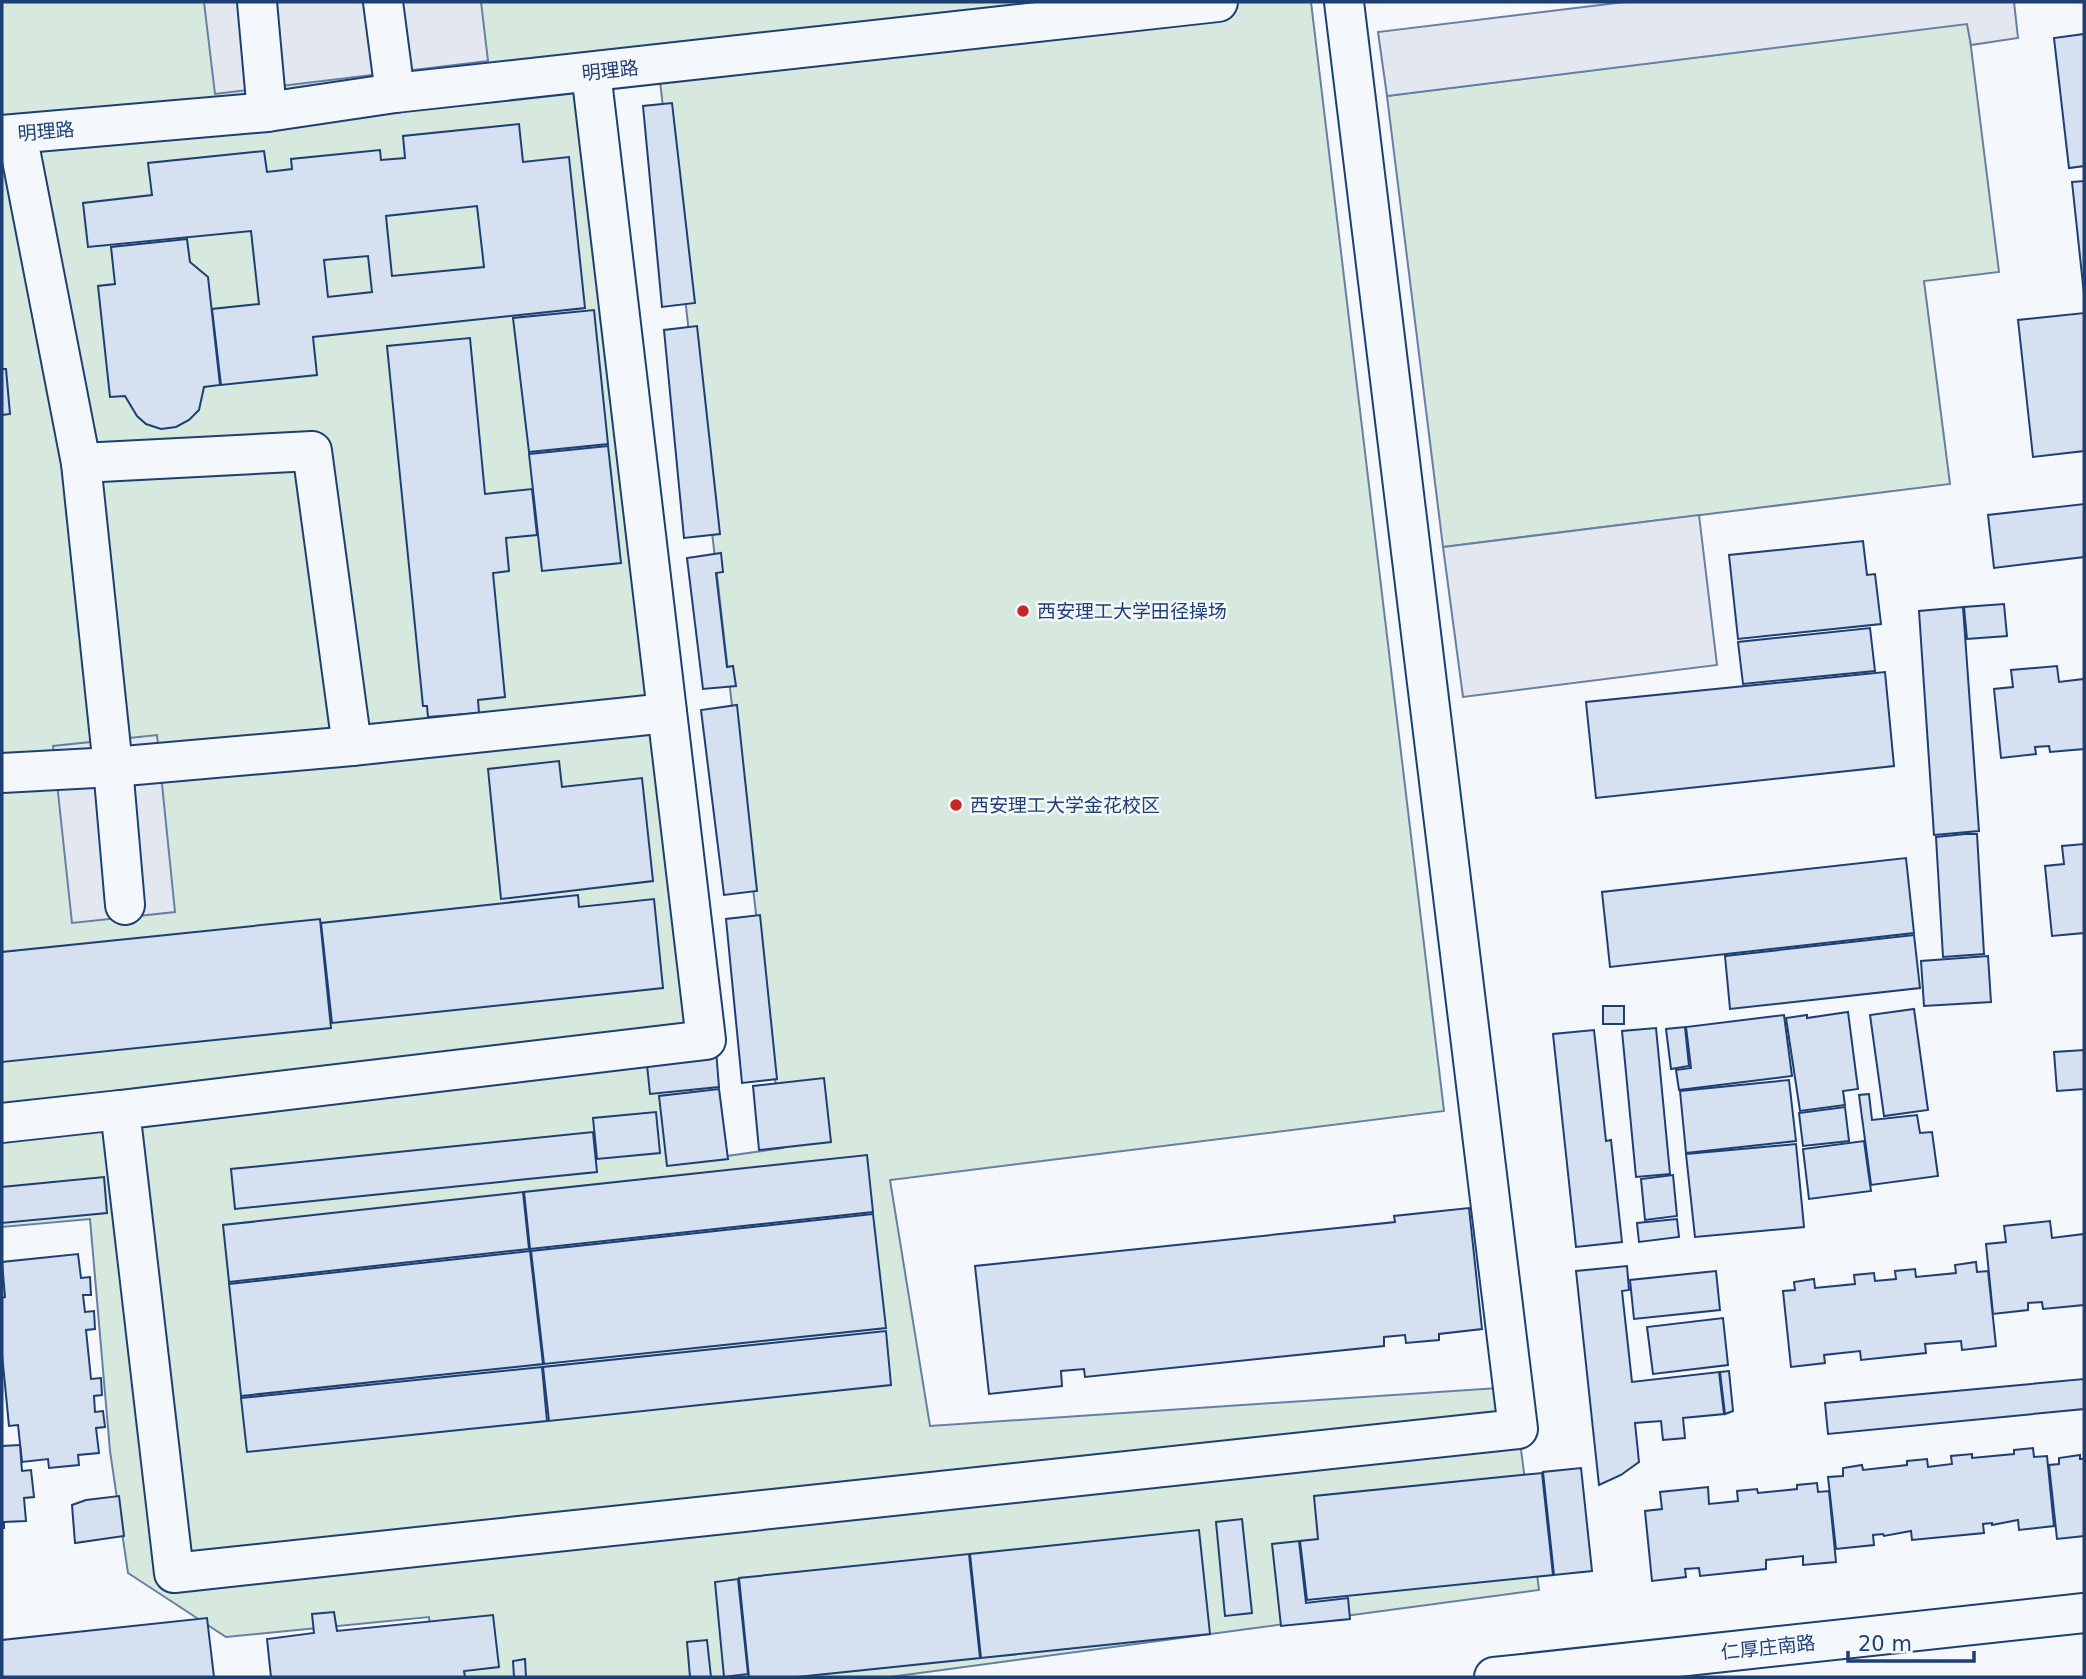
<svg xmlns="http://www.w3.org/2000/svg" width="2086" height="1679" font-family="'DejaVu Sans','Noto Sans SC',sans-serif">
	<style>
		.green { fill: #d7e8df; stroke: #687fa3; stroke-width: 2 }
		.parking { fill: #e3e8f0; stroke: #687fa3; stroke-width: 2 }
		.building { fill: #d5e0f0; stroke: #1d3f73; stroke-width: 2; fill-rule: evenodd }
		.lines { fill: none; stroke-linecap: round; stroke-linejoin: round }
		.minor-casing { stroke: #1d3f73; stroke-width: 42 }
		.minor { stroke: #f4f7fb; stroke-width: 38 }
		.poi-dot { fill: #c62828; stroke: #f4f7fb; stroke-width: 2.5 }
		.labels { text-anchor: middle; dominant-baseline: central; stroke-width: 5; stroke-linejoin: round; paint-order: stroke }
		.street-label { font-size: 19px; fill: #1d3f73; stroke: #f4f7fb }
		.poi-label { font-size: 19px; fill: #1d3f73; stroke: #f4f7fb; text-anchor: start }
	</style>
	<rect width="100%" height="100%" fill="#f4f7fb"/>
	<!-- green -->
	<g class="green">
		<path d="M2,2h1159l-1159,122z"/>
		<path d="M1218,2h93l133,1109 -554,69 40,246 583,-39 26,203 -649,87h-456l-5,-60 -203,20 -98,-64 -18,-122 -20,-232 -88,8v-1096l589,-59 107,1088 85,-12 -125,-1084z"/>
		<path d="M1968,23l31,249 -75,9 26,203 -507,63 -56,-451z"/>
	</g>
	<!-- parking -->
	<g class="parking">
		<path d="M204,2h277l7,59 -273,33z"/>
		<path d="M1625,2h389l4,36 -47,7 -4,-21 -580,72 -9,-64z"/>
		<path d="M1699,515l18,150 -254,32 -20,-150z"/>
		<path d="M157,735l18,177 -103,11 -19,-177z"/>
	</g>
	<!-- building -->
	<g class="building">
		<path d="M2084,34v132l-15,2 -15,-130z"/>
		<path d="M672,103l23,200 -33,4 -19,-201z"/>
		<path d="M519,124l4,38 46,-5 16,151 -272,29 4,38 -96,10 -9,-76 47,-5 -8,-73 -163,16 -5,-44 69,-8 -4,-32 116,-12 3,21 25,-3 -1,-10 89,-9 1,10 24,-2 -2,-22zM477,206l7,61 -92,9 -6,-60zM368,256l4,36 -44,5 -4,-37z"/>
		<path d="M2084,181v113l-12,-112z"/>
		<path d="M187,239l3,23 18,15 12,108 -16,2 -5,23 -10,10 -13,7 -15,2 -15,-5 -9,-8 -12,-20 -15,1 -12,-111 17,-2 -4,-37z"/>
		<path d="M594,310l14,134 -79,8 -16,-134z"/>
		<path d="M2084,313v138l-51,6 -15,-137z"/>
		<path d="M697,326l23,208 -36,4 -20,-208z"/>
		<path d="M470,338l15,156 47,-5 5,46 -31,3 3,33 -16,2 12,124 -27,3 1,13 -51,4 -1,-11h-4l-36,-360z"/>
		<path d="M2,369h4l4,45 -8,1z"/>
		<path d="M608,446l13,117 -79,8 -13,-117z"/>
		<path d="M2084,504v53l-90,11 -6,-53z"/>
		<path d="M1863,541l4,34 8,-1 6,50 -143,15 -9,-84z"/>
		<path d="M721,553l2,19 -7,1 11,94 6,-1 3,20 -33,3 -16,-131z"/>
		<path d="M2004,604l3,32 -40,3 -3,-32z"/>
		<path d="M1963,607l16,224 -45,4 -15,-224z"/>
		<path d="M1870,628l5,43 -132,13 -5,-42z"/>
		<path d="M2057,666l2,16 25,-3v70l-34,3 -1,-6 -14,1 1,7 -35,4 -7,-69 19,-2 -2,-17z"/>
		<path d="M1885,672l9,94 -298,32 -10,-96z"/>
		<path d="M737,705l20,186 -33,4 -23,-185z"/>
		<path d="M559,761l3,26 80,-9 11,103 -152,18 -13,-130z"/>
		<path d="M1965,834h12l7,120 -41,3 -7,-120z"/>
		<path d="M2084,844v89l-32,3 -7,-70 19,-2 -2,-18z"/>
		<path d="M1906,858l8,75 -304,34 -8,-75z"/>
		<path d="M578,895l1,12 75,-8 9,89 -331,35 -11,-100z"/>
		<path d="M760,915l17,164 -35,4 -16,-164z"/>
		<path d="M320,919l11,109 -329,34v-110z"/>
		<path d="M1914,935l6,53 -190,21 -5,-53z"/>
		<path d="M1988,956l3,46 -67,4 -3,-45z"/>
		<rect x="1603" y="1006" width="21" height="18"/>
		<path d="M1914,1009l14,101 -44,6 -14,-101z"/>
		<path d="M1848,1012l10,77 -15,2 2,14 -45,6 -14,-93 21,-3v3z"/>
		<path d="M1784,1015l8,61 -113,14 -3,-20 15,-2 -5,-41z"/>
		<path d="M1685,1027l4,39 -18,3 -5,-40z"/>
		<path d="M1656,1028l14,146 -34,3 -14,-146z"/>
		<path d="M1594,1030l12,111 5,-1 11,102 -46,5 -23,-213z"/>
		<path d="M710,1050h6l3,37 -69,7 -3,-29 63,-6z"/>
		<path d="M2084,1050v39l-27,2 -3,-39z"/>
		<path d="M824,1078l7,64 -72,8 -6,-64z"/>
		<path d="M1789,1080l7,61 -110,12 -6,-62z"/>
		<path d="M719,1089l9,70 -61,7 -8,-70z"/>
		<path d="M1869,1094l3,26 45,-5 3,18 12,-1 6,44 -67,9 -12,-90z"/>
		<path d="M1845,1107l4,34 -46,5 -4,-33z"/>
		<path d="M656,1112l4,41 -63,6 -4,-41z"/>
		<path d="M593,1132l4,40 -362,37 -4,-40z"/>
		<path d="M1864,1141l7,50 -62,8 -6,-50z"/>
		<path d="M1796,1144l8,83 -109,10 -9,-83z"/>
		<path d="M867,1155l6,57 -343,37 -6,-57z"/>
		<path d="M1673,1175l4,41 -32,4 -4,-41z"/>
		<path d="M104,1177l3,36 -105,10v-36z"/>
		<path d="M523,1192l6,57 -300,33 -6,-57z"/>
		<path d="M1469,1208l13,121 -43,5v6l-33,3 -1,-8 -21,2v9l-299,31 -1,-8 -23,2 1,15 -73,8 -14,-128 420,-44 -1,-6z"/>
		<path d="M873,1214l13,114 -342,36 -13,-113z"/>
		<path d="M1677,1219l2,18 -40,5 -2,-19z"/>
		<path d="M2050,1221l2,17 32,-4v71l-41,4 -1,-7 -14,1v7l-35,4 -7,-70 20,-2 -2,-16z"/>
		<path d="M530,1251l13,113 -302,32 -12,-112z"/>
		<path d="M78,1254l3,24 9,-1 1,18h-8l2,17 9,-1 1,18 -9,1 5,49 10,-1 1,17 -8,1 1,16 8,-1 2,16 -9,1 3,25 -21,2 1,10 -30,3 -1,-9 -26,3 -4,-37 -9,1 -7,-72v-56l3,-1 -3,-35z"/>
		<path d="M1976,1262l1,10 11,-1 8,75 -34,4 -1,-9 -36,3 1,9 -65,7 -1,-9 -36,4 1,8 -34,4 -8,-76 12,-1 -1,-8 20,-3 1,9 40,-4 -1,-9 20,-2 1,8 21,-2 -1,-8 20,-2 1,8 40,-4 -1,-8z"/>
		<path d="M1627,1266l2,24 -7,1 10,91 87,-10 5,42 -41,4 2,20 -22,2 -2,-19 -26,2 4,39 -18,13 -22,10 -23,-214z"/>
		<path d="M1716,1271l4,39 -86,9 -4,-39z"/>
		<path d="M1723,1318l5,47 -75,9 -6,-47z"/>
		<path d="M886,1331l5,54 -342,36 -6,-54z"/>
		<path d="M542,1367l5,54 -300,31 -6,-54z"/>
		<path d="M1729,1371l4,40 -8,3 -5,-42z"/>
		<path d="M2084,1379v30l-256,25 -3,-31z"/>
		<path d="M20,1445l2,26 9,-1 3,27 -10,1 2,23 -22,1v6h-2v-82z"/>
		<path d="M2033,1448l1,9 13,-1 7,70 -35,4 -1,-10 -26,5v-2l-9,1 1,9 -72,7 -1,-9 -27,5 -1,-2 -10,1 1,10 -38,4 -8,-72 15,-1v-8l19,-3 1,5 44,-5v-4l20,-2 1,8 24,-3 -1,-8 21,-2v4l42,-4v-4z"/>
		<path d="M2080,1455v4h4v77l-27,3 -8,-74 10,-1v-6z"/>
		<path d="M1581,1468l11,103 -38,4 -11,-103z"/>
		<path d="M1542,1473l11,102 -246,25 -7,-59 18,-2 -4,-43z"/>
		<path d="M1817,1483l1,9 11,-1 7,71 -33,3v-9l-37,4v9l-66,7 -1,-8 -14,1 1,8 -34,4 -7,-70 17,-2 -2,-17 48,-5 1,17 29,-3 -1,-10 20,-2 1,4 39,-4v-4z"/>
		<path d="M119,1496l5,40 -49,7 -3,-38 14,-5z"/>
		<path d="M1242,1519l10,94 -27,3 -9,-94z"/>
		<path d="M1199,1530l11,104 -229,24 -11,-104z"/>
		<path d="M1299,1541l7,62 42,-5 2,21 -69,7 -9,-82z"/>
		<path d="M969,1554l11,104 -183,19h-48l-10,-99z"/>
		<path d="M738,1579l10,95 -24,3 -9,-95z"/>
		<path d="M334,1612l3,19 156,-16 6,52 -35,4 1,6h-194l-4,-38 47,-6 -2,-19z"/>
		<path d="M207,1618l7,59h-212v-37z"/>
		<path d="M707,1640l4,37h-21l-3,-35z"/>
		<path d="M525,1659l1,18h-12l-1,-16z"/>
	</g>
	<g class="lines">
		<!-- minor casing -->
		<g class="minor-casing">
			<g id="minor">
				<path d="M257,2l10,110"/>
				<path d="M383,2l12,91"/>
				<path d="M591,72l115,968 -586,70 54,463 1344,-144 -174,-1427"/>
				<path d="M17,134l64,329 32,304 239,-21 315,-33"/>
				<path d="M2,135l265,-23 128,-19 823,-91"/>
				<path d="M81,463l231,-12 40,295"/>
				<path d="M2,773l111,-6 12,138"/>
				<path d="M2,1123l118,-13"/>
				<path d="M1494,1677l590,-64"/>
			</g>
		</g>
		<!-- minor -->
		<use href="#minor" class="minor"/>
	</g>
	<!-- markers -->
	<g class="poi-dot">
		<circle cx="1023" cy="611" r="7"/>
		<circle cx="956" cy="805" r="7"/>
	</g>
	<g class="labels">
		<!-- street labels -->
		<g class="street-label">
			<text transform="translate(610 70) rotate(-6)">明理路</text>
			<text transform="translate(46 131) rotate(-5)">明理路</text>
			<text transform="translate(1768 1647) rotate(-6)">仁厚庄南路</text>
		</g>
		<!-- poi labels -->
		<g class="poi-label">
			<text x="1037" y="611">西安理工大学田径操场</text>
			<text x="970" y="805">西安理工大学金花校区</text>
		</g>
	</g>
	<!-- border -->
	<rect width="2086" height="1679" fill="none" stroke="#1d3f73" stroke-width="7"/>
	<!-- scale -->
	<path d="M1848 1651v10h126v-10" fill="none" stroke="#1d3f73" stroke-width="3.5"/>
	<text x="1858" y="1651" font-size="21" fill="#1d3f73" stroke="#f4f7fb" stroke-width="5" paint-order="stroke">20 m</text>
</svg>
